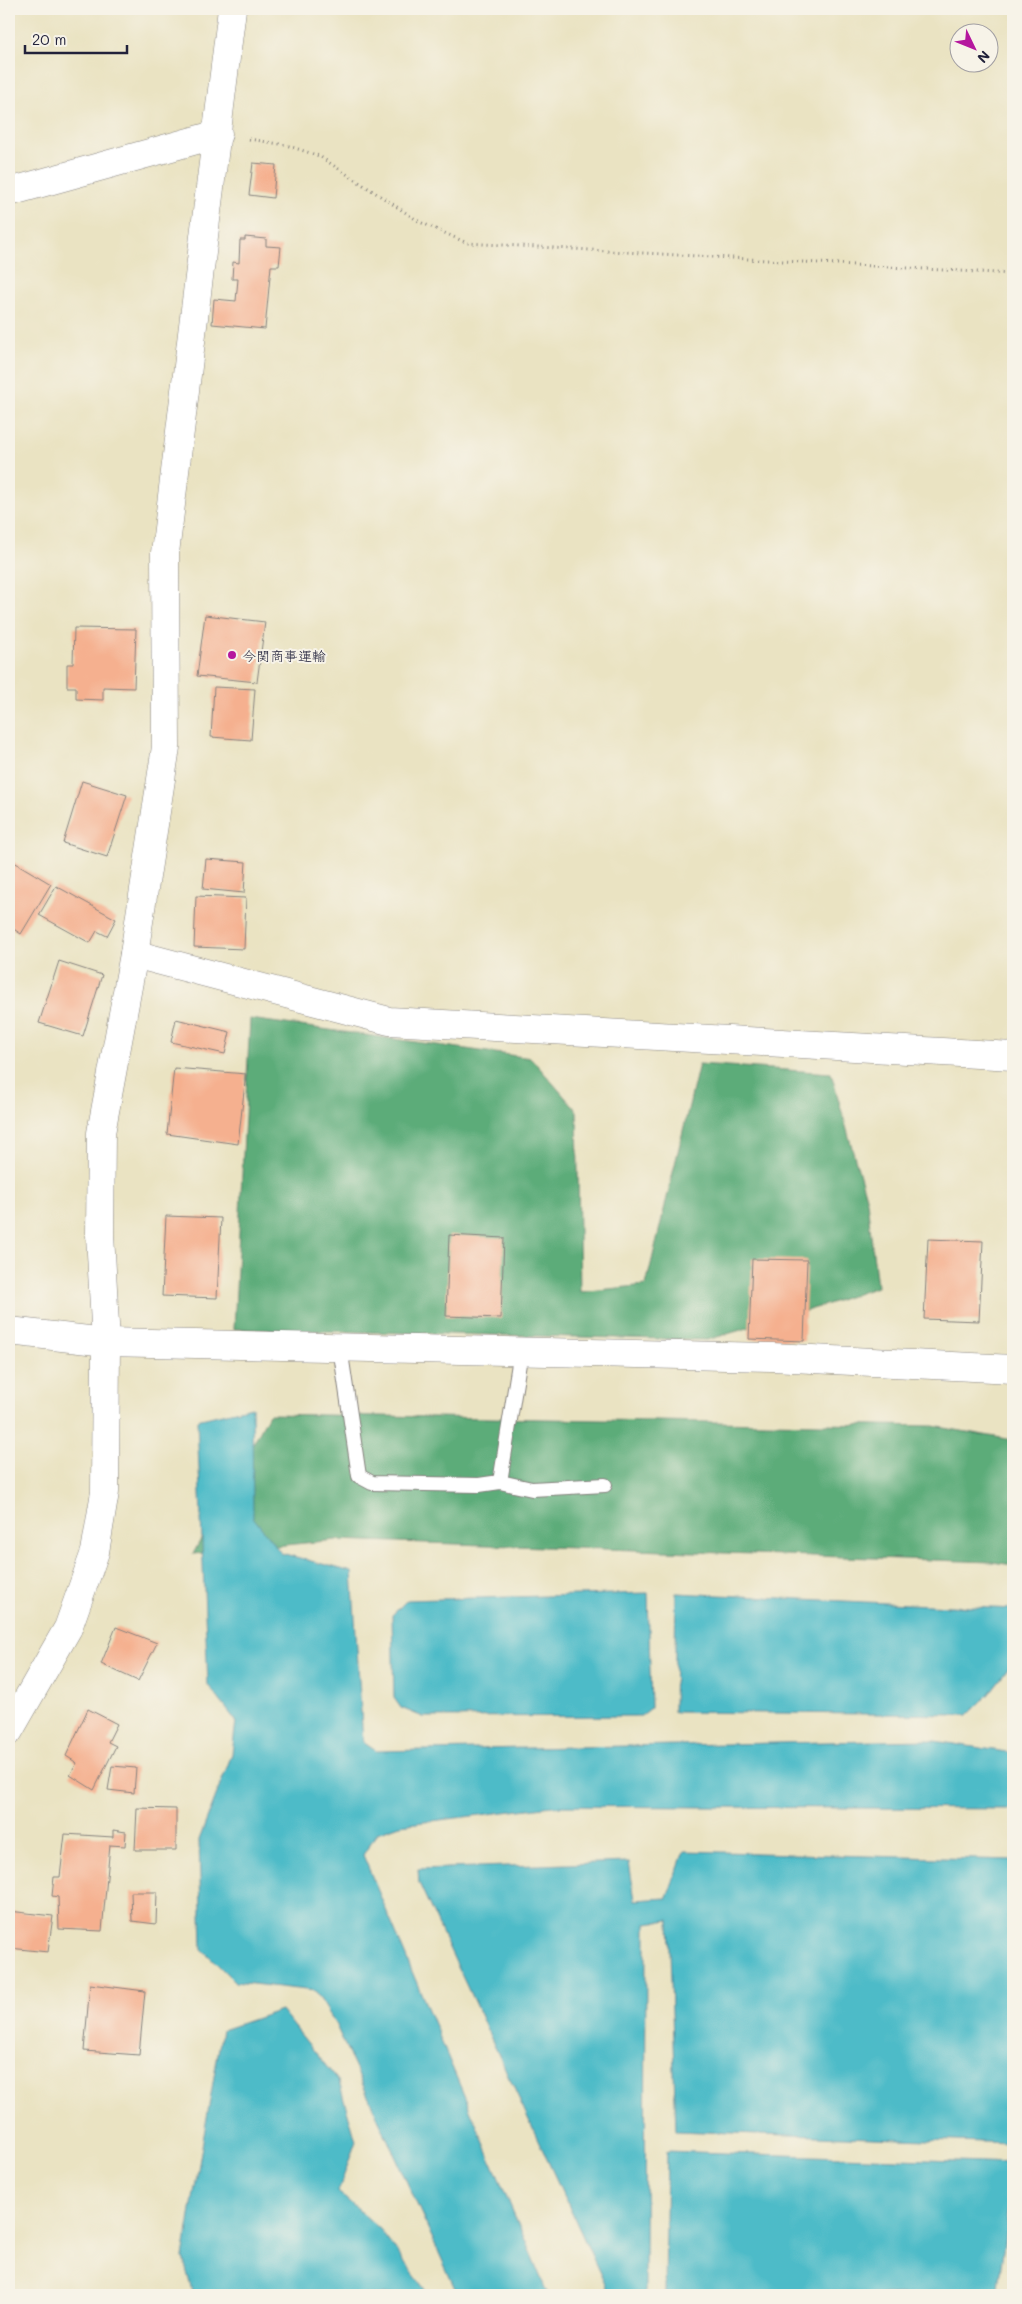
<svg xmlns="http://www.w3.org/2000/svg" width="1022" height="2304" font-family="Mali,'Klee One',sans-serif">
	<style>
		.forest { fill: #5cac79; stroke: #3f675a }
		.water { fill: #4ebbc8; stroke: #386e82 }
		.building { fill: #f5b08f }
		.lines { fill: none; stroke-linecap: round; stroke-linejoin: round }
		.service-casing { stroke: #86827e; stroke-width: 16 }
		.minor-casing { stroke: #86827e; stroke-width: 29 }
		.tertiary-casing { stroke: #86827e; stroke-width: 29 }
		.path { stroke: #86827e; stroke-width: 3; stroke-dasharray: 1 4; stroke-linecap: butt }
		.service { stroke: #fff; stroke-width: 14 }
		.minor { stroke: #fff; stroke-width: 28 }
		.tertiary { stroke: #fff; stroke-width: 28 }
		.poi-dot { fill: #b5179e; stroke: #f7f3e8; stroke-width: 2 }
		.labels { text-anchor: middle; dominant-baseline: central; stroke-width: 4; stroke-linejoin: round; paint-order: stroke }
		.poi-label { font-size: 14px; fill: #22223b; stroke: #f7f3e8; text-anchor: start }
	</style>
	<rect width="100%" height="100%" fill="#f7f3e8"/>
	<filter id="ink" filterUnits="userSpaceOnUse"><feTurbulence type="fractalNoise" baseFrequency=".02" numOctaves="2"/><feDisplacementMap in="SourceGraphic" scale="10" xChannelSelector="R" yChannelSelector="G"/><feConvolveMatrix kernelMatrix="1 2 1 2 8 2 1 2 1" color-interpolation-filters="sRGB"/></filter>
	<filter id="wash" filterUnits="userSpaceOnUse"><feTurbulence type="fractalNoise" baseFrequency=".0096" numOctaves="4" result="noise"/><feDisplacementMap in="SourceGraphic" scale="20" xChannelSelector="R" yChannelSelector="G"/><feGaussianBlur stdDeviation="1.12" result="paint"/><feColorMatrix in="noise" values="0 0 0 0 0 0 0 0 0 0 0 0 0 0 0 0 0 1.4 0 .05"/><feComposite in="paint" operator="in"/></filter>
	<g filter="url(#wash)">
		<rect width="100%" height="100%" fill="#eae3c2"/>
		<!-- forest -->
		<g class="forest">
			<path d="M250,1019l281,39 46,53 3,181 66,-7 53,-221 132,9 36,128 10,86 -58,20 -112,33 -473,-11z"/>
			<path d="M269,1414l664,12 80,14v125l-21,-3 -656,-22 -143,14z"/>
		</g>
		<!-- water -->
		<g class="water">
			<path d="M252,1407l1,110 28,36 71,19 11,170 13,9 552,-11 85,13 -1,56 -460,-3 -152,19 -23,8 -14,22 185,440h-90l-124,-274 -19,-30 -80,-9 -33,-33 -3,-109 33,-86 4,-33 -28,-36 -11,-265z"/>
			<path d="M648,1593l3,115 -10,8 -218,1 -22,-9 -7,-10 -2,-83 15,-15z"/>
			<path d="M676,1593l337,16 -1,55 -24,31 -20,20 -294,-3z"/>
			<path d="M684,1851l329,9 -1,283 -336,-12 -7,-211 -23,3 -1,372h-35l-191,-412 -1,-14 211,-7 6,38 32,-2z"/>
			<path d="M281,2010l58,72 17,59 -18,51 42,37 49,66h-236l-10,-38 39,-227z"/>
			<path d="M667,2151l346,12v14l-16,118h-332z"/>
		</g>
		<g id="blocks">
			<!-- building -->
			<g class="building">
				<path d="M253,163l23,2 -3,33 -24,-3z"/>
				<path d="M245,237l21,2v7l15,1 -2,19h-8l-6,63 -53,-5 2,-25 22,2 2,-22h-6l1,-17 6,1 1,-23h5z"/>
				<path d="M205,615l60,7 -8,60 -60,-6z"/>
				<path d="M74,628l62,1 -2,59 -31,-1v13l-27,-1v-12h-9v-23h6z"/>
				<path d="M214,687l41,2 -4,51 -40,-3z"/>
				<path d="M82,781l45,14 -20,62 -44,-14z"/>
				<path d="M9,859l42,25 -30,50 -12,-8z"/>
				<path d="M206,859l40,3 -2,31 -41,-4z"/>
				<path d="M56,886l60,33 -9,17 -10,-5 -7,12 -51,-28z"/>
				<path d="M196,896l50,2 -2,51 -50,-2z"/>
				<path d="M59,961l43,14 -19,61 -44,-13z"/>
				<path d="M176,1019l54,13 -5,22 -54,-12z"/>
				<path d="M174,1068l72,6 -8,70 -71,-10z"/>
				<path d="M166,1216l55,2 -4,80 -55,-2z"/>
				<path d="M449,1235l55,3 -3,80 -55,-2z"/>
				<path d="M928,1239l55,2 -4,80 -55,-2z"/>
				<path d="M752,1259l55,1 -3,81 -55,-2z"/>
				<path d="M116,1627l41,16 -19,38 -37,-17z"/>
				<path d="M88,1709l29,15 -9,18 8,4 -22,44 -24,-15 7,-12 -11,-7z"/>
				<path d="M112,1766l24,2 -2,25 -26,-3z"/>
				<path d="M137,1808l39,1v41h-41z"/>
				<path d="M113,1830l13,2 -1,14 -15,-1 -8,86 -43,-2 -1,-32 -6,-1 2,-19h6l5,-43 48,3z"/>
				<path d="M131,1892h26l-1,32 -24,-3z"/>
				<path d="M9,1911l44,5 -5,36 -39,-4z"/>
				<path d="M90,1984l55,7 -6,64 -55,-4z"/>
			</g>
		</g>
	</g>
	<g filter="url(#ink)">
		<use href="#blocks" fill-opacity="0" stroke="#86827e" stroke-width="1"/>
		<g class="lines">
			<!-- service casing -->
			<g class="service-casing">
				<g id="service">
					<path d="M340,1347l19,129 13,7 107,2 21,-3 32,7 73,-4"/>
					<path d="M500,1482l21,-131"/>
				</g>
			</g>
			<!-- minor casing -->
			<g class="minor-casing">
				<g id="minor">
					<path d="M9,192l209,-58"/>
					<path d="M134,954l255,67 624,35"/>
					<path d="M9,1331l97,11 666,15 241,12"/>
				</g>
			</g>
			<!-- tertiary casing -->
			<g class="tertiary-casing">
				<path id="tertiary" d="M9,1731l59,-103 27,-76 10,-60 1,-150 -6,-107 1,-102 33,-179 32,-207 -1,-194 67,-544"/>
			</g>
			<!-- path -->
			<path class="path" d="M249,139l37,6 33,11 101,66 47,21 546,31"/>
			<!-- service -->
			<use href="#service" class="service"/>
			<!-- minor -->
			<use href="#minor" class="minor"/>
			<!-- tertiary -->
			<use href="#tertiary" class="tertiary"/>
		</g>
	</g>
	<!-- markers -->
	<circle class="poi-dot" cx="232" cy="655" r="5"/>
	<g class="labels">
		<!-- poi labels -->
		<g class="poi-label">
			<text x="242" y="655">今関商事運輸</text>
		</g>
	</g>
	<!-- margin -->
	<rect width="1022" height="2304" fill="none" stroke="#f7f3e8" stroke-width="30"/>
	<!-- north arrow -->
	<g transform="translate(974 48) rotate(133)"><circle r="24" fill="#f7f3e8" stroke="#a29fa3"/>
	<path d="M0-4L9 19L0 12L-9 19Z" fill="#b5179e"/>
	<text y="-8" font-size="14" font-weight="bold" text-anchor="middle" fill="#22223b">N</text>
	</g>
	<!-- scale -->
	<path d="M25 45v8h102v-8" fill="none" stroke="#22223b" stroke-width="2.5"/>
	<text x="32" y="45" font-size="15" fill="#22223b" stroke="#f7f3e8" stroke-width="4" paint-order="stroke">20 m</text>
</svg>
